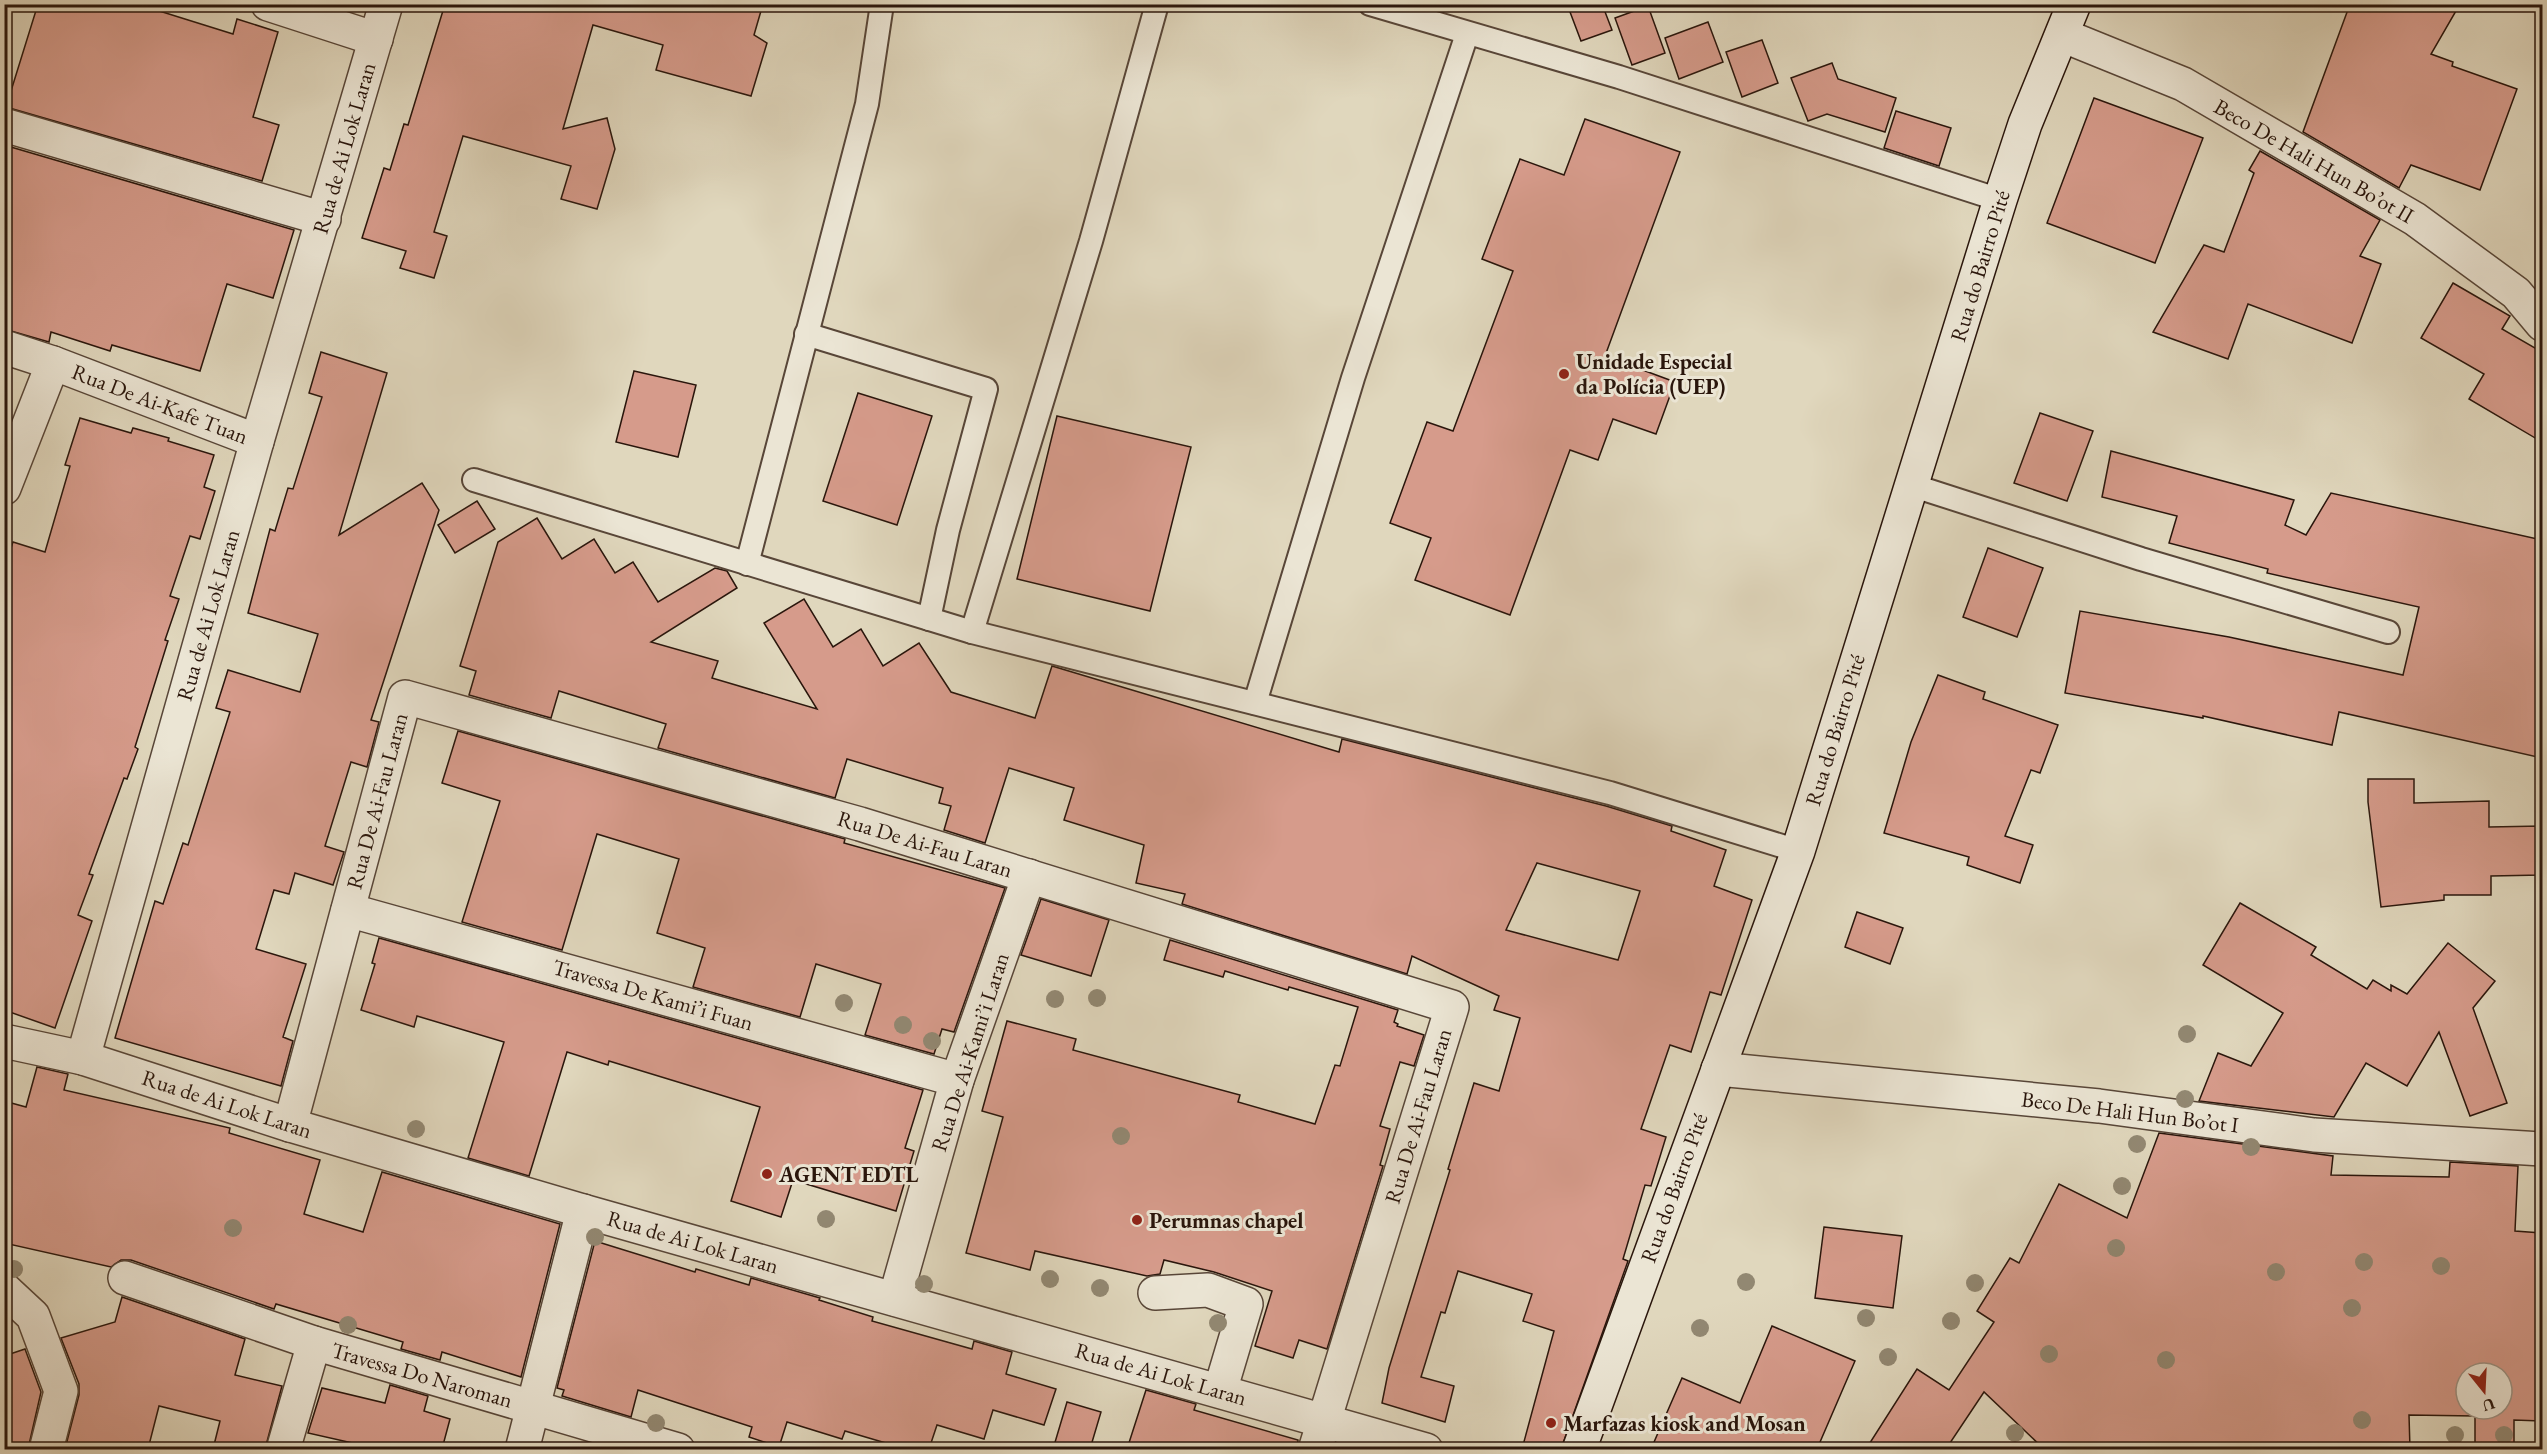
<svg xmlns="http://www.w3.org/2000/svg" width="2547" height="1454" font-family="'EB Garamond',serif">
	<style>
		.building { fill: #d69b8b; stroke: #2a160c; stroke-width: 1.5; fill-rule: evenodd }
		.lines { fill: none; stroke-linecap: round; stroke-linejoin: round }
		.service-casing { stroke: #584638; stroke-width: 26 }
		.minor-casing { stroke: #584638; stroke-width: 36 }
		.secondary-casing { stroke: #2a160c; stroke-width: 36 }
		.service { stroke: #ebe5d4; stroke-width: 22 }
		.minor { stroke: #ebe5d4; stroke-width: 33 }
		.secondary { stroke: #ebe5d4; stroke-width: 33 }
		.tree { fill: #928872 }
		.poi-dot { fill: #8f2418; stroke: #ebe5d4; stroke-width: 2 }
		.labels { text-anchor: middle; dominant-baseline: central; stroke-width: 6; stroke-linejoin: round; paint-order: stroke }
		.street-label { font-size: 22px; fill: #2a160c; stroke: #ebe5d4 }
		.poi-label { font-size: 22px; font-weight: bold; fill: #2a160c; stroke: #ebe5d4; text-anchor: start }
	</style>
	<rect width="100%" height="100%" fill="#e0d7bd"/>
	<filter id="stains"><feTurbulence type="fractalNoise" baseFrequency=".00333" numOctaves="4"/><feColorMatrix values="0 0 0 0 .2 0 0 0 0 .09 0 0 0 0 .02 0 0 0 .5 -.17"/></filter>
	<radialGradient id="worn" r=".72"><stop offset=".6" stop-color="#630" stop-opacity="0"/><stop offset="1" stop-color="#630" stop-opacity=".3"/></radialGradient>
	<!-- building -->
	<g class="building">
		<path d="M38,4h99l96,30 4,-15 41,13 -25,85 26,8 -17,56 -256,-74z"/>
		<path d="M445,4h318l-9,31 13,8 -16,53 -95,-26 7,-25 -70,-20 -30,104 44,-11 8,31 -18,60 -36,-10 10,-33 -108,-30 -29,96 13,4 -13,42 -34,-10 6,-17 -44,-13 22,-70 6,2 14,-46 4,1z"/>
		<path d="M1567,4h35l10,26 -31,11z"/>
		<path d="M2350,4h110l-29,50 22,8 -1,4 65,23 -37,101 -69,-25 -12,23 -96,-56z"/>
		<path d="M1648,6l17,47 -33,12 -17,-47z"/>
		<path d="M1708,22l15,40 -44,17 -14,-41z"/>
		<path d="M1762,40l16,43 -36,14 -16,-45z"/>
		<path d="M1832,63l6,16 58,19 -11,34 -58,-18 -19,7 -17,-43z"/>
		<path d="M2094,98l109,40 -48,125 -108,-40z"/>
		<path d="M1896,111l55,17 -12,38 -55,-18z"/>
		<path d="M1585,119l95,33 -75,204 70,26 -19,52 -43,-15 -15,41 -28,-10 -60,165 -95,-35 16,-42 -41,-15 37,-101 26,9 60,-160 -31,-12 38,-100 44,16z"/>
		<path d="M4,145l290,85 -21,68 -46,-14 -27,87 -88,-26 -2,6 -59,-19 -2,10 -45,-13z"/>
		<path d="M2260,151l120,69 -20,36 21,8 -29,79 -104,-39 -20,55 -75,-27 51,-87 20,7 30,-79 -5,-3z"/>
		<path d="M2453,283l57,33 -8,13 40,23v90l-73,-43 15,-25 -63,-36z"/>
		<path d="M321,352l66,21 -48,162 83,-52 17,27 -68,210 8,2 -12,45 -16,-5 -26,84 19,6 -11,33 -38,-12 -6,21 -15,-4 -18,59 50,15 -23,73 10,4 -12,45 -166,-48 40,-137 8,3 20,-61 5,2 42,-133 -14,-4 12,-38 72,22 18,-58 -70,-21 22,-84 5,2 13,-43 5,1 29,-92 -13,-4z"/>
		<path d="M634,371l62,14 -18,72 -62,-15z"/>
		<path d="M858,393l74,23 -35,109 -74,-24z"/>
		<path d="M2040,413l53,18 -26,70 -53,-18z"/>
		<path d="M1057,416l134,31 -41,164 -133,-32z"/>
		<path d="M80,418l51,15 2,-5 36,10 -1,3 46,14 -10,32 11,4 -15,48 -10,-3 -20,60 9,3 -14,41 3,1 -33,106 3,2 -11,30 -3,-1 -35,96 4,1 -15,40 14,6 -37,107 -51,-18v-441l9,-27 32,10 25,-86 -5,-1z"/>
		<path d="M2111,451l183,49 -9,25 21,10 25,-42 211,47v218l-203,-46 -7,33 -129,-29v2l-138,-25 15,-82 149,26 174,38 16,-68 -152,-34 1,-4 -99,-26 8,-27 -75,-19z"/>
		<path d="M477,501l18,28 -40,24 -17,-28z"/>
		<path d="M537,518l25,41 32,-20 21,34 18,-11 25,40 57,-34 12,3 10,17 -86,54 67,19 -6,17 105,31 -53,-86 40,-24 29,48 28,-18 22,37 36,-23 32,49 84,26 17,-52 287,86 3,-13 264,67 66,20 -1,5 55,19 -12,36 38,14 -31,95 -11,-3 -19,60 -21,-7 -29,84 25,8 -15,49 -6,-1 -22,74 5,2 -67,188h-39l32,-118 -31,-10 9,-27 -74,-23 -13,42 -4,-1 -20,65 33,9 -9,36 -63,-19 7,-35 61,-198 -2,-1 26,-86 25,8 21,-73 -26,-8 5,-14 -87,-40 -5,18 -225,-70 3,-10 -49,-11 8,-38 -80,-25 10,-32 -65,-20 -24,75 -41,-13 7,-24 -12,-3 4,-15 -96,-29 -12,39 -177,-50 8,-24 -107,-33 -8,27 -82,-23 7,-24 -16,-5 38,-124zM1537,863l103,28 -22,69 -112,-30z"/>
		<path d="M1988,548l55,20 -26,69 -54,-20z"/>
		<path d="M1938,675l47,17 -2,7 75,26 -18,48 -9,-3 -26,66 28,9 -13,38 -53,-18 2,-8 -85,-24 27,-91z"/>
		<path d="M458,731l387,108 -1,4 161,45 -51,144 -12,-3 -8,25 -69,-19 16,-51 -65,-20 -16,53 -107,-30 12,-39 -48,-15 22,-74 -82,-25 -35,116 -100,-28 38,-121 -58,-18z"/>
		<path d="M2368,779h46v24l75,-2v26l53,-1v49l-51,1v19h-47v5l-63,7 -13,-105z"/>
		<path d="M1041,899l68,21 -18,56 -70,-21z"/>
		<path d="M2240,903l76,44 -5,8 56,34 6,-9 18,11v-6l16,9 41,-51 47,38 -22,27 34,95 -37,13 -31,-84 -32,54 -41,-23 -32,54 -135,-16 19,-48 33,13 32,-53 -80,-48z"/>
		<path d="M1857,912l46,16 -13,36 -45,-17z"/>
		<path d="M379,938l544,152 -18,58 9,3 -18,60 -103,-31 -12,37 -50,-16 29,-94 -151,-46 -1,4 -41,-13 -38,124 -61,-18 36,-116 -87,-26 -3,11 -53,-17 14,-46 -3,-1z"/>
		<path d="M1170,940l228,70 -4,12 4,2 -1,2 27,9 -10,31 -14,-4 -20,64 10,3 -10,36 3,1 -56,183 -28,-9 -6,18 -38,-12 17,-55 -58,-19 -50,-12 -4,14 -13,2 -112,-25 -5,19 -64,-17 37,-136 -21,-6 25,-90 69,18 -3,11 167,45 -2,7 77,22 20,-59 5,1 18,-59 -69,-20 -1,3 -63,-19 -2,6 -59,-17z"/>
		<path d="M37,1067l31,7 -4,16 166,38 -1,5 91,27 -16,54 59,18 19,-60 178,52 -39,153 -79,-25 -2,8 -39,-11 2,-7 -127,-38 -2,5 -143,-49h-10l-10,7 -107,-24v-142l22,6z"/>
		<path d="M2159,1133l174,23 -2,19 118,2 1,-15 68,4 -3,65 27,2v188l-28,-1v29h-39v-33l-66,-1 1,34h-366l-60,-57 -38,57h-80l51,-80 32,21 45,-68 -17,-11 33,-53 9,5 40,-79 68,34zM2466,1373h36v36h-36z"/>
		<path d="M1824,1227l78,9 -9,72 -78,-10z"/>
		<path d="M595,1241l100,31 1,-3 53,16 2,-7 69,20 -1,2 54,17 -1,4 100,28 2,-8 38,11 -6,22 50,15 -12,36 -51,-15 -9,29 -47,-14 -8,24h-23l-61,-18 -3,8 -55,-17 -8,25 -30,-10 3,-10 -114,-37 -7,27 -69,-21 2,-6 -7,-2z"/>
		<path d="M122,1297l123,42 -10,36 47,11 -17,63h-34l-17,-4 6,-24 -61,-15 -11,43h-83l14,-54v-11l-18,-46 54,-16z"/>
		<path d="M1772,1326l83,35 -38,88h-166l31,-71 58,25z"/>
		<path d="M25,1349l16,43 -13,57h-24v-93z"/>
		<path d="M390,1385l38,11 -4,15 26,8 -8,30h-63l-71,-16 14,-45 63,15z"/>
		<path d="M1146,1390l50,14 -2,6 104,30 -1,9h-170z"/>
		<path d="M1067,1402l34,10 -11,37h-37z"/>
	</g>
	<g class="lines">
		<!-- service casing -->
		<g class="service-casing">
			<g id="service">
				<path d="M1370,4l249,73 381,123"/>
				<path d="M806,334l180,55 -38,141 -19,89"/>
				<path d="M474,480l498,152 638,161 188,58"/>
				<path d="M1911,485l230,74 247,73"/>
				<path d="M747,564l120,-460 15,-100"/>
				<path d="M972,632l119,-391 66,-237"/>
				<path d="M1255,703l98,-325 114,-344"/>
			</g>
		</g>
		<!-- minor casing -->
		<g class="minor-casing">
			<g id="minor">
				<path d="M268,4l108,35"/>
				<path d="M2062,35l121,49 232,135 101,74 26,31"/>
				<path d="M4,125l320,94"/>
				<path d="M4,347l49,16"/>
				<path d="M4,488l49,-125 204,78"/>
				<path d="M348,910l609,170"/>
				<path d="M4,1041l79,17 207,67 293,86 843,239"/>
				<path d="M83,1058l174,-617 129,-437"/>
				<path d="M1718,1069l381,37 215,29 228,14"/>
				<path d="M290,1125l115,-428 455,127 592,183 -137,443"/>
				<path d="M125,1278l189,65"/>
				<path d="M4,1289l29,27 28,75 -15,59"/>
				<path d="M1155,1293l53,-3 38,14 -26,87"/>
				<path d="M895,1299l62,-219 72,-204"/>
				<path d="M283,1450l31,-107 364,107"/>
				<path d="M522,1450l61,-239"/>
			</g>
		</g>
		<!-- secondary casing -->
		<g class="secondary-casing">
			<path id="secondary" d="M1579,1450l219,-599 202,-651 25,-76 49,-120"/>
		</g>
		<!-- service -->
		<use href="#service" class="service"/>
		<!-- minor -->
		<use href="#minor" class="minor"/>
		<!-- secondary -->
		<use href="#secondary" class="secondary"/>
	</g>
	<!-- trees -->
	<g class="tree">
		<circle cx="1097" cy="998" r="9"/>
		<circle cx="1055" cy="999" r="9"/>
		<circle cx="844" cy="1003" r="9"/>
		<circle cx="903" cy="1025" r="9"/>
		<circle cx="2187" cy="1034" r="9"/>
		<circle cx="932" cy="1041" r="9"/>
		<circle cx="2185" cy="1099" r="9"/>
		<circle cx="416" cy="1129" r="9"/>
		<circle cx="1121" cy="1136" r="9"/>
		<circle cx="2137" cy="1144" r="9"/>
		<circle cx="2251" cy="1147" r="9"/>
		<circle cx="2122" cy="1186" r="9"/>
		<circle cx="826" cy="1219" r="9"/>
		<circle cx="233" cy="1228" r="9"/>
		<circle cx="595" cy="1237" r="9"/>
		<circle cx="2116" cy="1248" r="9"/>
		<circle cx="2364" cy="1262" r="9"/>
		<circle cx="2441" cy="1266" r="9"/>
		<circle cx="14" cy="1269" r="9"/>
		<circle cx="2276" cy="1272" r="9"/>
		<circle cx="1050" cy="1279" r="9"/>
		<circle cx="1746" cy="1282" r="9"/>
		<circle cx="1975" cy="1283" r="9"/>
		<circle cx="924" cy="1284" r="9"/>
		<circle cx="1100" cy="1288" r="9"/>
		<circle cx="2352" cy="1308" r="9"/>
		<circle cx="1866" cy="1318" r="9"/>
		<circle cx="1951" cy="1321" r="9"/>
		<circle cx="1218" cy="1323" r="9"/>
		<circle cx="348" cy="1325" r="9"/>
		<circle cx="1700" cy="1328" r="9"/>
		<circle cx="2049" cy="1354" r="9"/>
		<circle cx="1888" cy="1357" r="9"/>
		<circle cx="2166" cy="1360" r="9"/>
		<circle cx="2362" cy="1420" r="9"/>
		<circle cx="656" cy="1423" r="9"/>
		<circle cx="2015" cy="1433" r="9"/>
		<circle cx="2455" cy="1435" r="9"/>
		<circle cx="2504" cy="1435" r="9"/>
	</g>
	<!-- markers -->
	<g class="poi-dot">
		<circle cx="1564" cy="374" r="6"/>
		<circle cx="767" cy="1174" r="6"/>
		<circle cx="1137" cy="1220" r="6"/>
		<circle cx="1551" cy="1423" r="6"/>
	</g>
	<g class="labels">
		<!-- street labels -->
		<g class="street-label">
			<text transform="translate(344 148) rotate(-74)">Rua de Ai Lok Laran</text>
			<text transform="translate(2314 161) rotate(30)">Beco De Hali Hun Bo’ot II</text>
			<text transform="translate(1980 266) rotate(-73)">Rua do Bairro Pité</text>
			<text transform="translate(160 404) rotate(21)">Rua De Ai-Kafe Tuan</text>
			<text transform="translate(208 615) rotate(-74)">Rua de Ai Lok Laran</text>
			<text transform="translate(1835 730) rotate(-73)">Rua do Bairro Pité</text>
			<text transform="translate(377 801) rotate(-75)">Rua De Ai-Fau Laran</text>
			<text transform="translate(925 844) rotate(17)">Rua De Ai-Fau Laran</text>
			<text transform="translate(653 995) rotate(16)">Travessa De Kami’i Fuan</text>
			<text transform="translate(970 1052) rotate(-72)">Rua De Ai-Kami’i Laran</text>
			<text transform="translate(227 1104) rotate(18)">Rua de Ai Lok Laran</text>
			<text transform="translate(2130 1112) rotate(7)">Beco De Hali Hun Bo’ot I</text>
			<text transform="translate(1418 1116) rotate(-73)">Rua De Ai-Fau Laran</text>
			<text transform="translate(1674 1188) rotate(-70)">Rua do Bairro Pité</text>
			<text transform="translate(693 1242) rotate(16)">Rua de Ai Lok Laran</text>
			<text transform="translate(1161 1374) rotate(16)">Rua de Ai Lok Laran</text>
			<text transform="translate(422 1375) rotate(16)">Travessa Do Naroman</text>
		</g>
		<!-- poi labels -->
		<g class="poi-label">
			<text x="1576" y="361">Unidade Especial<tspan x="1576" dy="25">da Polícia (UEP)</tspan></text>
			<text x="779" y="1174">AGENT EDTL</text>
			<text x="1149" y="1220">Perumnas chapel</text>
			<text x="1563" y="1423">Marfazas kiosk and Mosan</text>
		</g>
	</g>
	<!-- margin -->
	<rect width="2547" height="1454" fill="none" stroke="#e0d7bd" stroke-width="24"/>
	<rect x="6" y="6" width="2535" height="1442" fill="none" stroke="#2a160c" stroke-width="3"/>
	<rect x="12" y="12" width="2523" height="1430" fill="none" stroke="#2a160c" stroke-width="1.5"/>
	<!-- north arrow -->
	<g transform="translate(2484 1391) rotate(162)"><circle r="28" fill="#ebe5d4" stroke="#9e9284" stroke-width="1.5"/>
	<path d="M0-4.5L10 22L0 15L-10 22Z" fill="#8f2418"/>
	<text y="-9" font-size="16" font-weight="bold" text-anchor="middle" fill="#2a160c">U</text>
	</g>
	<rect width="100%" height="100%" filter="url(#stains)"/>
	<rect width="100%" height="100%" fill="url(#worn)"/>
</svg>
